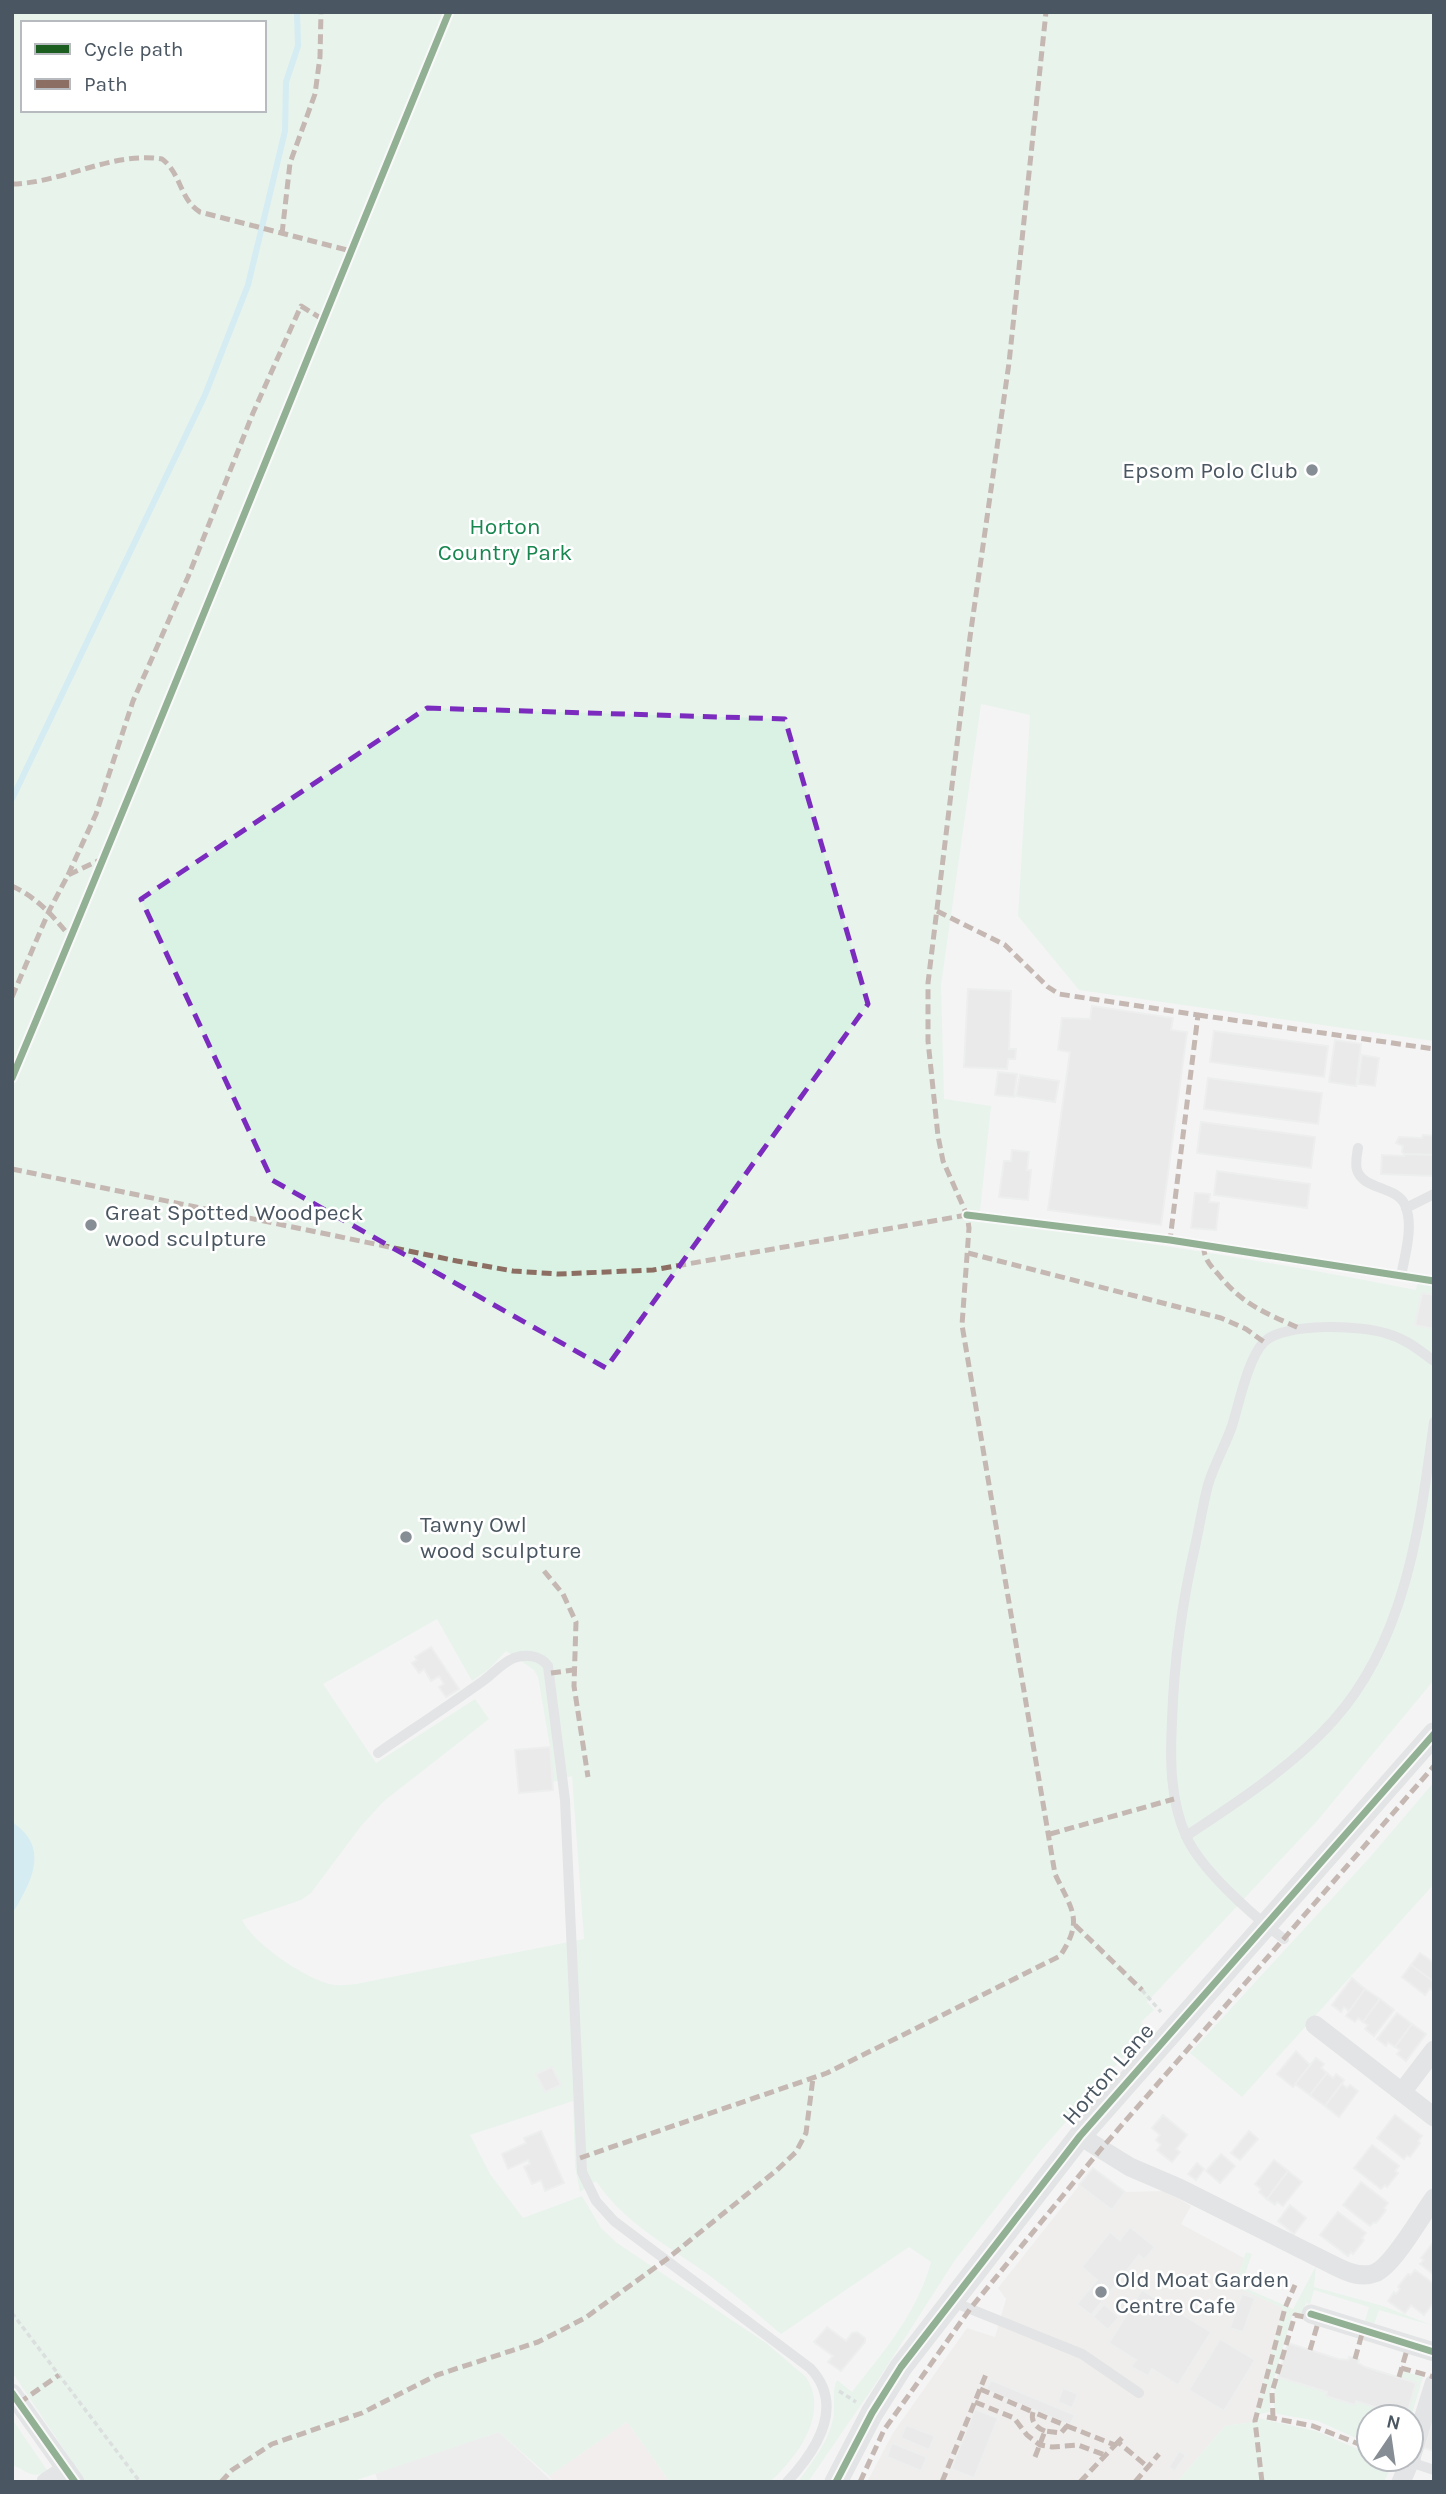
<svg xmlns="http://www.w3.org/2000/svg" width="1446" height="2494" font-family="Karla,sans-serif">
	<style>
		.commercial { fill: #e8e7e3 }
		.education { fill: #e6e5e6 }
		.medical { fill: #f1e7e6 }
		.green { fill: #d9f2e3; fill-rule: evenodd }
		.water { fill: #aee2f0 }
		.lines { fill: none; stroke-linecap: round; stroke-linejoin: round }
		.stream { stroke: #aee2f0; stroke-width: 6 }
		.building { fill: #ddddde; stroke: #e5e6e7; stroke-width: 2 }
		.path { stroke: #bcc7c4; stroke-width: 3.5; stroke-dasharray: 5 3.5; stroke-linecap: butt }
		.service { stroke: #ced0d2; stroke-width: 10 }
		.minor { stroke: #ced0d2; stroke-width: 19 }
		.tertiary { stroke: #ced0d2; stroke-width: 23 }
		.quiet { stroke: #8d6e63; stroke-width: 5; stroke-dasharray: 10 5; stroke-linecap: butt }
		.cycleway-casing { stroke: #fff; stroke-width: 11 }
		.cycleway { stroke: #1b5e20; stroke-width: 7 }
		.marked { fill: none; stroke: #7b2cbf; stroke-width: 5; stroke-dasharray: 14 9; stroke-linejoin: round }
		.poi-dot { fill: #868d94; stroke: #fff; stroke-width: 2.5 }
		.labels { text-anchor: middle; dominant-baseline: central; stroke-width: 5; stroke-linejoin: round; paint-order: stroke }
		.poi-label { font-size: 23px; fill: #4a5661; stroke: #fff; text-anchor: start }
		.park-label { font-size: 23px; fill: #17864f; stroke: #fff }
		.street-label { font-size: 23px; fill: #4a5661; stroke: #fff }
	</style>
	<rect width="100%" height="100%" fill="#f4f4f4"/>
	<!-- commercial -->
	<path class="commercial" d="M1093,2168l32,24 41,-1 25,15 -10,18 63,34 -9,28 48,22 -30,114 -28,4 -48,56h-310l26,-49 74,-105 28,9 11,-38 -8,-11z"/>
	<!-- education -->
	<path class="education" d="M499,2432l54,50h-175l-3,-9z"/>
	<!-- medical -->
	<path class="medical" d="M627,2422l43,60h-117l-4,-6z"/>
	<!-- green -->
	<g class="green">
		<path d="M12,12h1422v1029l-355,-51 -61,-74 12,-201 -49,-11 -40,281 3,114 47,7 -12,115c147,18 292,40 437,69l2,-9 16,3v396l-117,141 -170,181 7,8 -13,12 7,7 -106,120 -87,111 -77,120 -70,102h-10c14,-20 30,-39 35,-63 3,-14 -2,-26 4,-39l15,12c32,-41 65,-79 79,-130l-22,-15 -128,87c-25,-21 -49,-42 -75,-61 -39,-28 -83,-51 -110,-92l-16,11 -5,-26 -2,-65 -103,34 20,39 33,44 59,-22 19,32 16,15 149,100 40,34c24,37 -9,80 -36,105h-100l-43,-60 -78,54 -50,-44 -148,50h-265l-74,-110zM23,23h241v87h-241zM437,1619l35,62 17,-12 17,-18 28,19 4,7 12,70 3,35 19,-6 12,163 -228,45c-9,1 -18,2 -27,0 -27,-8 -74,-39 -87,-64l59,-20 10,-7 50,-67 23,-25 105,-82 -14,-20 -99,64 -53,-79z"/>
		<path d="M1434,1782v102l-192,213 -52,-44 181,-197z"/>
		<path d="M1246,2252l6,2 -11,32 52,23 23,-43 -2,21 69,19 51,20 -55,-16 -5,14 -9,-3 4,-14 -55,-17 -4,14 -4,-1 -4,11 -9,-1 -23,79v20l-11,2 -1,4 58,13 53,23v5h9l14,6 -8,17h-207l48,-56 28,-4 30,-114 -49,-22z"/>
		<path d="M1403,2371l20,6 -12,40h-42v27l-51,-23 -41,-7c-6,-10 -3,-26 1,-37l49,15 -1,4 28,9 2,-4 49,15 11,-33 -16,-5z"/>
		<path d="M12,2419l35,51c-15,11 -20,0 -35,-5z"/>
	</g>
	<!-- water -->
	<path class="water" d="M12,1822c39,26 19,60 0,92z"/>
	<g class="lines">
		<!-- stream -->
		<path class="stream" d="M12,799l193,-404 43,-110 37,-154 1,-49 12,-36 -1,-34"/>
	</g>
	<!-- building -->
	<g class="building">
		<path d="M968,989l43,2 -2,58h7l-1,10h-7l-1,10 -43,-2z"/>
		<path d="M1092,1006l81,12 -2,12 16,2 -26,193 -113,-15 22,-158 -12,-2 4,-32 28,1z"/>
		<path d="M1214,1031l114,15 -4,31 -114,-15z"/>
		<path d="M1335,1040l26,4 -5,42 -27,-4z"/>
		<path d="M1362,1055l17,3 -4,28 -17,-2z"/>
		<path d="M998,1072l19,2 -3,23 -19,-2z"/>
		<path d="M1020,1075l39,6 -4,21 -39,-6z"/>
		<path d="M1208,1078l114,15 -4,31 -114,-15z"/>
		<path d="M1201,1122l114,15 -4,31 -114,-15z"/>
		<path d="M1423,1135l11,1v19l-30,-1 -2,-2 1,-6 -7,-3 3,-6 23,1z"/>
		<path d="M1012,1150l17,2 -2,18h4l-3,30 -29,-3 5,-36h7z"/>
		<path d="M1404,1154l30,1v21l-53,-2 1,-19 22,1z"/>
		<path d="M1217,1171l93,13 -3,24 -93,-13z"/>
		<path d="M1195,1193l15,1 -1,8 10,1 -3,27 -25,-2z"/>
		<path d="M1422,1293l12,2v34l-19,-4z"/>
		<path d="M431,1647l28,42 -13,8 -7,-10 5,-3 -5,-8 -8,5 -7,-12 -5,4 -7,-10 5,-3 -2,-3z"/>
		<path d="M550,1747l3,43 -34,3 -4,-43z"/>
		<path d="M1420,1953l14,10v19l-23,-17z"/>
		<path d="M1411,1965l23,17 -1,9 -3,-3 -5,7 -23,-18z"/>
		<path d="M1352,1978l13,11 -16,22 -5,-4 -3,5 -9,-7z"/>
		<path d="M1365,1989l15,10 -17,23 -5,-4 -3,4 -9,-6z"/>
		<path d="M1380,1999l14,11 -20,26 -9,-7 3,-4 -5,-3z"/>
		<path d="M1397,2013l15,11 -17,23 -7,-5 -2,4 -9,-7z"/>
		<path d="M1412,2024l14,10 -20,27 -9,-7 3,-4 -5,-3z"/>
		<path d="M1296,2051l14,14 -17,22 -16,-13z"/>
		<path d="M1316,2058l8,6 -3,4 6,5 -17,22 -15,-11z"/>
		<path d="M552,2067l9,18 -16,7 -9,-18z"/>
		<path d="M1327,2073l6,5 3,-4 8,6 -19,26 -15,-11z"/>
		<path d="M1342,2084l5,4 3,-3 8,6 -19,26 -14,-11z"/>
		<path d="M1163,2115l24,20 -11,14 4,3 -8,10 -15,-12 4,-5 -5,-5 4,-5 -8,-7z"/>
		<path d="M1395,2115l27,21 -4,5 2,2 -10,14 -3,-2 -3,4 -27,-21z"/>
		<path d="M541,2131l23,52 -19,8 -4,-11 -9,4 -8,-17 6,-3 -2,-4 -20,9 -6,-15 24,-11 -2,-5z"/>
		<path d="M1249,2131l9,8 -18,21 -9,-7z"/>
		<path d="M1372,2145l27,21 -4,5 3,2 -11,14 -2,-2 -4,4 -27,-21z"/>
		<path d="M1221,2154l14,12 -15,17 -14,-12z"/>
		<path d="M1274,2160l14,11 -21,28 -8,-7 2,-3 -6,-5z"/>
		<path d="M1197,2163l7,6 -8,11 -8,-6z"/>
		<path d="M1093,2168l32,24 -13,18 -33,-25z"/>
		<path d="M1288,2171l14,11 -19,24 -6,-4 -2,3 -8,-6z"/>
		<path d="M1361,2182l27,21 -4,5 2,2 -10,13 -2,-1 -4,4 -27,-21z"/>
		<path d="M1290,2205l16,13 -12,16 -16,-13z"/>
		<path d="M1338,2212l28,21 -4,5 2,2 -11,14 -2,-2 -3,4 -28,-21z"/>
		<path d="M1130,2227l25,20 -11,13 -5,-5 -48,60 -14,-11 20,-24 -15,-13 28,-35 10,8z"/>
		<path d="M1432,2244l2,2v29l-14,-11 4,-4 -3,-2z"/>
		<path d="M1415,2270l19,14v18l-10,13 -13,-10 -6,8 -17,-12 6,-9 2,2 4,-5 -2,-2 10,-13 3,1z"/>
		<path d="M1142,2290l69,42 -33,53 -26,-16 -4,7 -17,-9 5,-7 -27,-17z"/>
		<path d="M1242,2294l13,4 -12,34 -13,-4z"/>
		<path d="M1104,2304l15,13 -11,13 -15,-13z"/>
		<path d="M827,2327l19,14 6,-8 5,-1 8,6v4l-24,29 -13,-9 5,-6 -19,-14z"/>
		<path d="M1220,2339l35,21 -31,51 -35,-21z"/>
		<path d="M1288,2343l50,16 10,1 1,-3 4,1 6,2 -1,3 7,4 51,16 -10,34 -50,-16 -1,4 -29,-9 1,-4 -49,-15z"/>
		<path d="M991,2380l84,35 -5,10 -84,-35z"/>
		<path d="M1063,2388l15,6 -6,14 -14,-6z"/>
		<path d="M975,2409l23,9 -24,60 -23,-9z"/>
		<path d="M1434,2415v36l-10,-3z"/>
		<path d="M906,2425l29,11 -6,14 -28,-12z"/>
		<path d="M892,2443l35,14 -6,14 -34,-14z"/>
		<path d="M1179,2451l7,4 -11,16 -6,-4z"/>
	</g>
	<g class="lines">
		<!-- path -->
		<g class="path">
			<path d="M1142,1990l19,22"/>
			<path d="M12,2313l128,169"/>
			<path d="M839,2391l17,11"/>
		</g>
		<!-- service -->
		<g class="service">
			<path d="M1358,1148c-1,6 -3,15 -1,22 6,20 40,16 48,35 9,20 0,50 -4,71"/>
			<path d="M1406,1208l28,-14"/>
			<path d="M967,1215l203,25 264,41"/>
			<path d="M378,1753c35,-24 70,-47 105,-72 10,-7 19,-18 31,-23 12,-4 26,-3 34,8l17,134 17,372 14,29 18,20 196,147c36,38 6,83 -23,114"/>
			<path d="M1186,1836c49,-32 108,-71 147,-115 73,-81 87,-196 101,-299"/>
			<path d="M1284,1939c-31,-23 -83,-69 -98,-103 -16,-36 -16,-77 -14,-115 2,-61 10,-119 24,-179 4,-19 7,-38 12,-57 6,-20 17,-39 24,-59 7,-22 16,-68 32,-84 20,-20 99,-17 124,-8 18,5 31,16 46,27"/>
			<path d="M953,2302l129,52 57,39"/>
			<path d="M1410,2462l24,8"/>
		</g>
		<!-- minor -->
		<g class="minor">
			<path d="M1315,2025l119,92"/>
			<path d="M1402,2092l32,-42"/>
			<path d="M1080,2136l50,31 49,21 158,79c12,6 25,11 38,6 18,-7 46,-57 59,-75"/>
			<path d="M1311,2314l123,38"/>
			<path d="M12,2393l63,89"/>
			<path d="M1411,2458l23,-74"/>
			<path d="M46,2482l20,-13"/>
			<path d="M1401,2482l10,-23"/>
		</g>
		<!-- tertiary -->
		<path class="tertiary" d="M836,2482l36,-69 29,-46 179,-231 354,-402"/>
		<!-- quiet -->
		<g class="quiet">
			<path d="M12,184c51,-1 100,-33 150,-25 19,14 18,41 38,53l151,39"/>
			<path d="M282,234l8,-71 25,-69 5,-37 1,-45"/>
			<path d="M68,875l28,-61 37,-113 55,-124 65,-164 48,-107 21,13"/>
			<path d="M12,886c26,12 42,31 59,52"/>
			<path d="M937,911l68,34 43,42 11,7 139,21 -28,225"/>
			<path d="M12,997l37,-86 19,-36 34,-16"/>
			<path d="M1198,1015l236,34"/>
			<path d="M12,1169l445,92 56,10 45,3 95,-4 314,-55"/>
			<path d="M1204,1245c-1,13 6,20 14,29 26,32 48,39 83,55"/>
			<path d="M968,1253l253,65 25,11 18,13"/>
			<path d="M544,1571l19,23 13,28 -2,64 14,91"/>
			<path d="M551,1673l22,-3"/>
			<path d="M1050,1834l124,-35"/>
			<path d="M1075,1925l67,65"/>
			<path d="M580,2158l247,-85 233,-117c24,-36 12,-46 -5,-82l-93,-549 7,-97 -2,-13 -24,-54 -5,-25 -10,-95v-58l42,-346 39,-274 37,-351"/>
			<path d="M1310,2350l10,-34"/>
			<path d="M1355,2359l8,-29"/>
			<path d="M1401,2368l33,9"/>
			<path d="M1399,2377l10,-34"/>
			<path d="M980,2389l53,23"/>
			<path d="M975,2402l39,16 13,17 13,10 12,2 26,-2 27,10"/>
			<path d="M19,2403l40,-28"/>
			<path d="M1267,2417l46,9 56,22"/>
			<path d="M1273,2418l-1,-26 23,-77 10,2 6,-3"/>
			<path d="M1067,2426l48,19"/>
			<path d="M1122,2438l-4,4 31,26"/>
			<path d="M1035,2457l10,-26 16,2 6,-7 -34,-14c-3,10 4,16 12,19"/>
			<path d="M1394,2459l15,6"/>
			<path d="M221,2482l11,-12 40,-26 90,-31 75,-38 101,-33 47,-24 82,-59 110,-89 19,-18 10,-19 7,-55"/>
			<path d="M860,2482l24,-52 86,-121 131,-160 333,-383"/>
			<path d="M942,2482l45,-110"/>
			<path d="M1080,2482l38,-40"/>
			<path d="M1135,2482l24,-28"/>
			<path d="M1262,2482l-7,-61 30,-113 10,-23"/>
		</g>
		<!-- cycleway casing -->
		<g class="cycleway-casing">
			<g id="cycleway">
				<path d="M12,1078c149,-354 291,-711 437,-1066"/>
				<path d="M967,1215l203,25 264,41"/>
				<path d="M1311,2314l123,38"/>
				<path d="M12,2393l63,89"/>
				<path d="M836,2482l36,-69 29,-46 179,-231 354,-402"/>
			</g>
		</g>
		<!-- cycleway -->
		<use href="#cycleway" class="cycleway"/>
	</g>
	<!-- marked area -->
	<path d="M0 0H1446V2494H0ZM427,708l358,11 83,285 -262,364 -334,-188 -131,-281z" fill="#f4f4f4" fill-opacity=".55" fill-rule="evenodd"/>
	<path class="marked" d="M427,708l358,11 83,285 -262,364 -334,-188 -131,-281z"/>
	<!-- markers -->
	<g class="poi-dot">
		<circle cx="1312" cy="470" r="7"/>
		<circle cx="91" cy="1225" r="7"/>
		<circle cx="406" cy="1537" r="7"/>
		<circle cx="1101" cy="2292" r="7"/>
	</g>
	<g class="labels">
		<!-- poi labels -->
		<g class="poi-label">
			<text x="1298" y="470" text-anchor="end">Epsom Polo Club</text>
			<text x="105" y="1212">Great Spotted Woodpeck<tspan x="105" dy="26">wood sculpture</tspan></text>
			<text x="420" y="1524">Tawny Owl<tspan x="420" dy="26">wood sculpture</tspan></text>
			<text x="1115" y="2279">Old Moat Garden<tspan x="1115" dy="26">Centre Cafe</tspan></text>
		</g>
		<!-- park labels -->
		<g class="park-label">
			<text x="505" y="526">Horton<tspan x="505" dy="26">Country Park</tspan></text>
		</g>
		<!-- street labels -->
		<g class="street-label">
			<text transform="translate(1108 2074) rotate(-49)">Horton Lane</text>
		</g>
	</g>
	<!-- border -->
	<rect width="1446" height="2494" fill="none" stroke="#4a5661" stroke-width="28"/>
	<!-- legend -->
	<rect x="21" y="21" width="245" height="91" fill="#ffffff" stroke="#b7bbc0" stroke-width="2"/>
	<rect x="35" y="44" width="35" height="10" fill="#1b5e20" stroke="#b7bbc0" stroke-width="2"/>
	<text x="84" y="56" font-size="21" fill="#4a5661">Cycle path</text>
	<rect x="35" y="79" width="35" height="10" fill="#8d6e63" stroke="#b7bbc0" stroke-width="2"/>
	<text x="84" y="91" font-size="21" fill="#4a5661">Path</text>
	<!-- north arrow -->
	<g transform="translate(1390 2438) rotate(13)"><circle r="33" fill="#ffffff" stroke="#b7bbc0" stroke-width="2"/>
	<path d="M0-5L12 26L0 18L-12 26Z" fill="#868d94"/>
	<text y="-10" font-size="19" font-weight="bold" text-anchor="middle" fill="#4a5661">N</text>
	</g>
</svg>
